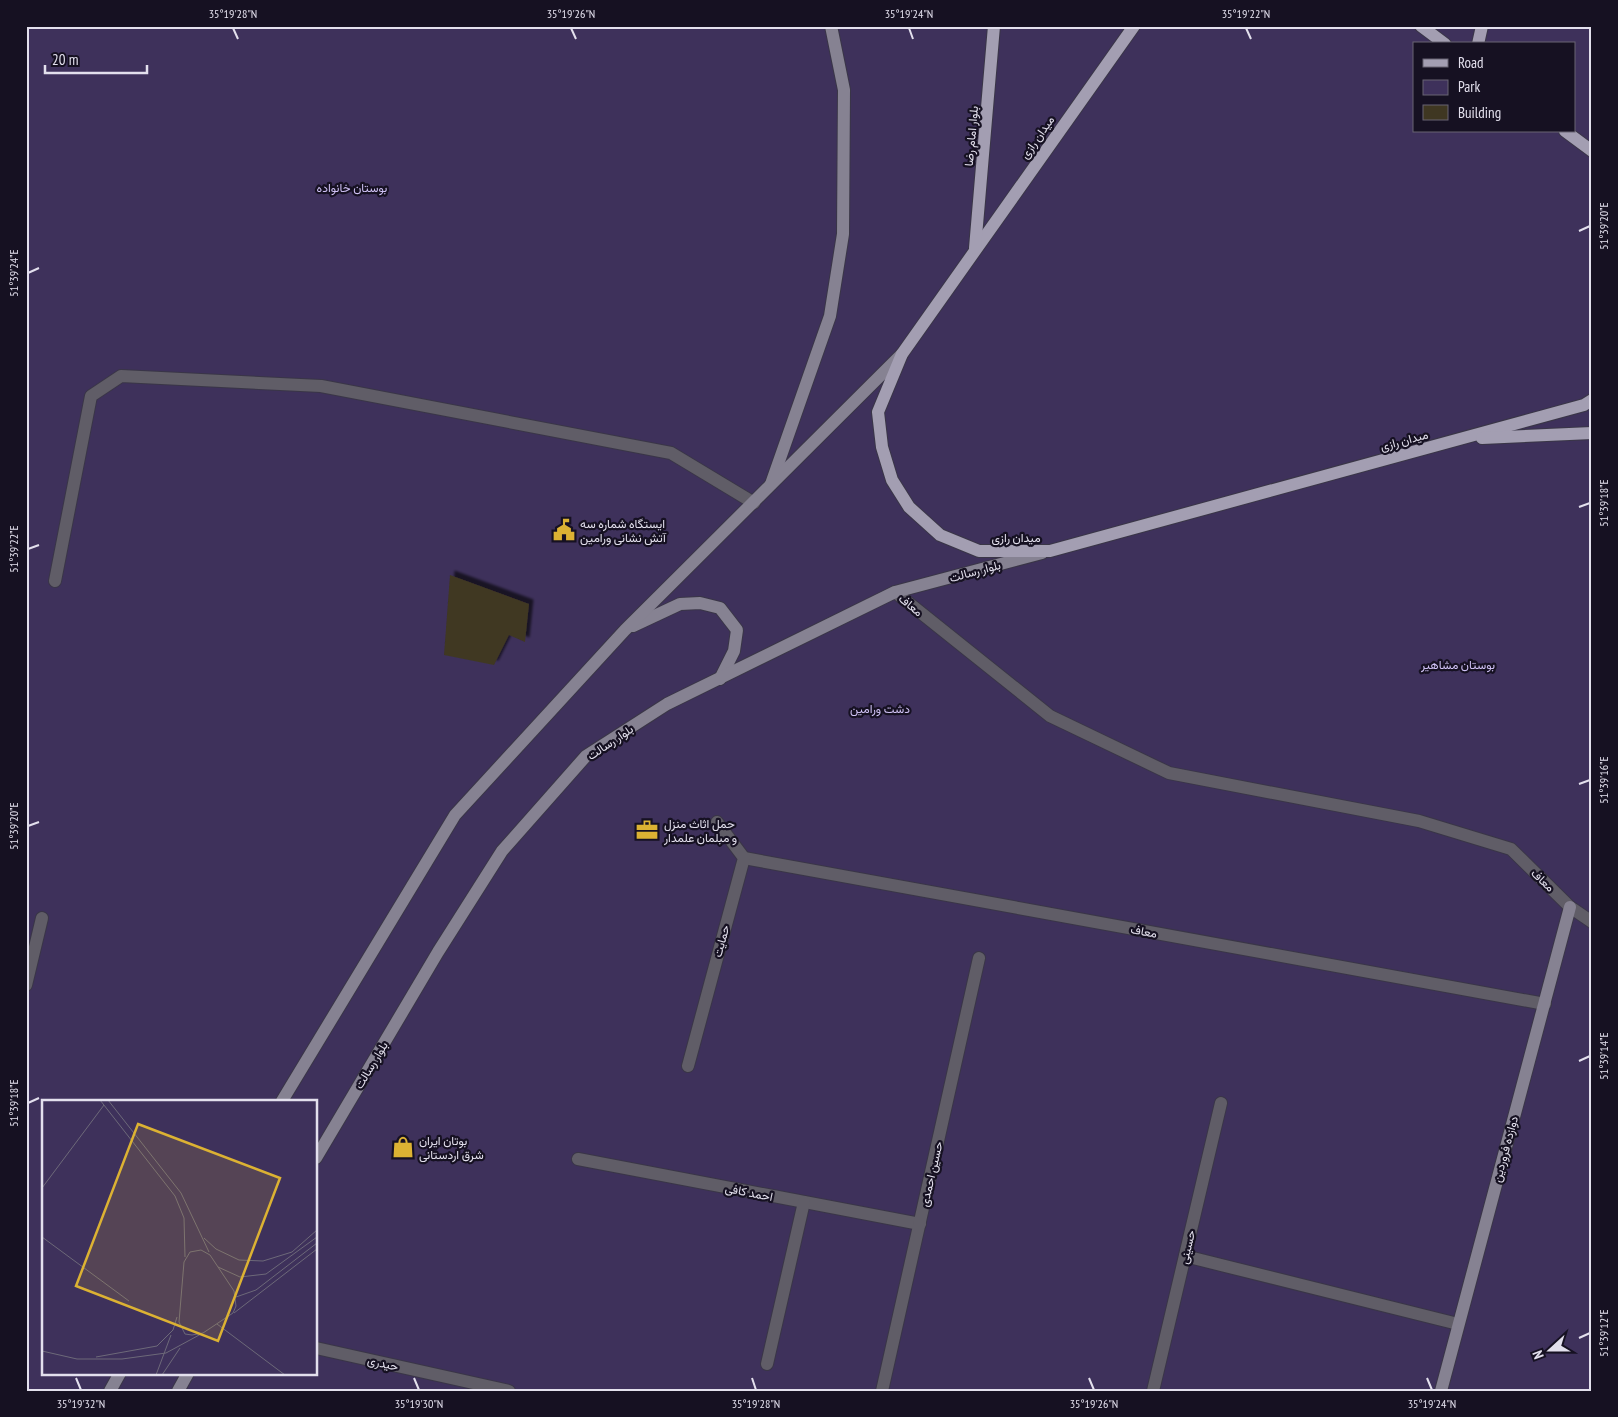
<svg xmlns="http://www.w3.org/2000/svg" width="1618" height="1417" font-family="'PT Sans Narrow',Vazirmatn,sans-serif">
	<style>
		.green { fill: #3e315b; fill-rule: evenodd }
		.building { fill: #3f3722; filter: url(#shadow) }
		.lines { fill: none; stroke-linecap: round; stroke-linejoin: round }
		.street-casing { stroke: #3a3647; stroke-width: 14 }
		.secondary-casing { stroke: #3a3647; stroke-width: 14 }
		.primary-casing { stroke: #3a3647; stroke-width: 14 }
		.street { stroke: #605d67; stroke-width: 12 }
		.secondary { stroke: #868292; stroke-width: 12 }
		.primary { stroke: #a39eb2; stroke-width: 12 }
		.ticks { fill: none; stroke: #e3e0ed; stroke-width: 2 }
		.labels { text-anchor: middle; dominant-baseline: central; stroke-width: 4.5; stroke-linejoin: round; paint-order: stroke }
		.street-label { font-size: 12px; fill: #e3e0ed; stroke: #161122 }
		.park-label { font-size: 12px; fill: #d0c2f5; stroke: #161122 }
		.poi-label { font-size: 12px; fill: #e3e0ed; stroke: #161122; text-anchor: start }
		.inset-road { fill: none; stroke: #6d6979; stroke-width: 1 }
		.view { fill: #dcb233; fill-opacity: 0.15; stroke: #dcb233; stroke-width: 2.5 }
		.inset-edge { fill: none; stroke: #e3e0ed; stroke-width: 2.5 }
		.neatline { fill: none; stroke: #e3e0ed; stroke-width: 2 }
		.ticks-label { font-size: 12px; text-anchor: middle; fill: #e3e0ed }
	</style>
	<defs>
		<filter id="shadow"><feDropShadow dx="4.5" dy="-4.5" stdDeviation="1" flood-color="#0009"/></filter>
	</defs>
	<rect width="100%" height="100%" fill="#1f1a2c"/>
	<!-- green -->
	<path class="green" d="M26,26h1566v1365h-1566zM1414,44h160v87h-160zM44,1101h272v272h-272z"/>
	<!-- building -->
	<path class="building" d="M450,575l79,29 -4,38 -16,-7 -15,30 -50,-10z"/>
	<g class="lines">
		<!-- street casing -->
		<g class="street-casing">
			<g id="street">
				<path d="M55,581l36,-185 30,-20 200,10 350,67 83,50"/>
				<path d="M895,592l155,124 119,57 250,48 92,28 59,58 22,15"/>
				<path d="M744,858l801,146"/>
				<path d="M26,985l16,-67"/>
				<path d="M688,1066l56,-208 -27,-36"/>
				<path d="M578,1159l342,65"/>
				<path d="M1185,1256l273,68"/>
				<path d="M316,1348l193,43"/>
				<path d="M767,1364l37,-162"/>
				<path d="M882,1391l97,-433"/>
				<path d="M1153,1391l68,-288"/>
			</g>
		</g>
		<!-- secondary casing -->
		<g class="secondary-casing">
			<g id="secondary">
				<path d="M771,484l59,-168 13,-82 1,-144 -13,-64"/>
				<path d="M633,626l47,-22 20,-1 20,5 17,22 -3,21 -14,28"/>
				<path d="M282,1101l173,-286 170,-185 277,-276"/>
				<path d="M316,1158l122,-206 64,-101 84,-95 81,-52 228,-112 147,-39"/>
				<path d="M110,1391l10,-18"/>
				<path d="M178,1391l10,-18"/>
				<path d="M1441,1391l129,-484"/>
			</g>
		</g>
		<!-- primary casing -->
		<g class="primary-casing">
			<g id="primary">
				<path d="M1134,26l-232,328 -24,58 4,35 10,33 17,27 31,28 39,16h71l534,-146 8,-5"/>
				<path d="M1421,26l24,18"/>
				<path d="M1478,44l4,-18"/>
				<path d="M1565,131l27,20"/>
				<path d="M975,248l19,-222"/>
				<path d="M1482,438l110,-5"/>
			</g>
		</g>
		<!-- street -->
		<use href="#street" class="street"/>
		<!-- secondary -->
		<use href="#secondary" class="secondary"/>
		<!-- primary -->
		<use href="#primary" class="primary"/>
	</g>
	<!-- ticks -->
	<path class="ticks" d="M233,28l5,11M571,28l5,11M909,28l4,11M1246,28l5,11M1579,231l11,-5M28,273l11,-5M1579,507l11,-4M28,549l11,-4M1579,784l11,-4M28,826l11,-4M1579,1061l11,-5M28,1103l11,-5M1579,1338l11,-5M76,1378l5,12M414,1378l5,12M752,1378l4,12M1089,1378l5,12M1427,1378l5,12"/>
	<!-- icons -->
	<defs>
		<g id="civic-bare" transform="scale(1.725)"><path d="M-.6-6.5H3V-4.5H.6V-3L4-1V1h2V6H-6V1h2V-1L-.6-3ZM-1.2 2.5V6h2.4V2.5Z" fill="#dcb233" stroke="#161122" stroke-width="2.5" paint-order="stroke"/></g>
		<g id="office-bare" transform="scale(1.725)"><path d="M-6-3h4V-5.5h4V-3h4V5H-6ZM-1-4.5V-3h2v-1.5ZM-6 0V1H6V0Z" fill="#dcb233" stroke="#161122" stroke-width="2.5" paint-order="stroke"/></g>
		<g id="shop-bare" transform="scale(1.725)"><path d="M-5-2.5h2.3a2.7 3.5 0 0 1 5.4 0H5L5.5 6h-11ZM-1.5-2.5h3a1.5 2.3 0 0 0-3 0Z" fill="#dcb233" stroke="#161122" stroke-width="2.5" paint-order="stroke"/></g>
	</defs>
	<g fill-rule="evenodd">
		<use href="#civic-bare" x="564" y="530"/>
		<use href="#office-bare" x="647" y="830"/>
		<use href="#shop-bare" x="403" y="1147"/>
	</g>
	<g class="labels">
		<!-- street labels -->
		<g class="street-label">
			<text transform="translate(971 136) rotate(-85)">بلوار امام رضا</text>
			<text transform="translate(1037 137) rotate(-55)">میدان رازی</text>
			<text transform="translate(1404 440) rotate(-15)">میدان رازی</text>
			<text x="1016" y="537">میدان رازی</text>
			<text transform="translate(975 571) rotate(-15)">بلوار رسالت</text>
			<text transform="translate(911 605) rotate(39)">معاف</text>
			<text transform="translate(610 742) rotate(-34)">بلوار رسالت</text>
			<text transform="translate(1543 880) rotate(44)">معاف</text>
			<text transform="translate(1144 931) rotate(10)">معاف</text>
			<text transform="translate(721 941) rotate(-75)">حمایت</text>
			<text transform="translate(371 1065) rotate(-59)">بلوار رسالت</text>
			<text transform="translate(1505 1149) rotate(-75)">دوازده فروردین</text>
			<text transform="translate(931 1174) rotate(-77)">حسین احمدی</text>
			<text transform="translate(749 1192) rotate(11)">احمد کافی</text>
			<text transform="translate(1187 1247) rotate(-77)">حسینی</text>
			<text transform="translate(383 1363) rotate(13)">حیدری</text>
		</g>
		<!-- park labels -->
		<g class="park-label">
			<text x="352" y="187">بوستان خانواده</text>
			<text x="1458" y="664">بوستان مشاهیر</text>
			<text x="880" y="708">دشت ورامین</text>
		</g>
		<!-- poi labels -->
		<g class="poi-label">
			<text x="580" y="523">ایستگاه شماره سه<tspan x="580" dy="14">آتش نشانی ورامین</tspan></text>
			<text x="664" y="823">حمل اثاث منزل<tspan x="664" dy="14">و مبلمان علمدار</tspan></text>
			<text x="419" y="1140">بوتان ایران<tspan x="419" dy="14">شرق اردستانی</tspan></text>
		</g>
	</g>
	<!-- overview -->
	<g transform="translate(42 1100)">
		<rect width="275" height="275" fill="#1f1a2c"/>
		<path d="M0,0h275v275h-275z" fill="#3e315b"/>
		<path class="inset-road" d="M58,0l75,96 9,22 1,39M66,0l73,93 28,59M0,88l62,-83M0,137l87,64M162,138l12,11 23,11 24,1 29,-9 25,-22M159,150l9,5 24,36 2,15 -3,7 -30,20 -11,2 -7,-1 -6,-12 5,-60 6,-10zM176,167l22,10 26,-3 51,-37M194,197l20,-7 61,-47M192,213l83,-64M175,224l68,51M0,251l35,8h45l44,-6 35,-19M54,257l61,-11 16,-16 4,-13M114,275l15,-40M120,275l18,-27"/>
		<path class="view" d="M96,24l142,54 -62,163 -142,-55z"/>
		<rect width="275" height="275" class="inset-edge"/>
	</g>
	<!-- border -->
	<rect width="1618" height="1417" fill="none" stroke="#161122" stroke-width="55"/>
	<!-- legend -->
	<rect x="1413" y="42" width="162" height="90" fill="#161122" stroke="#686473"/>
	<rect x="1423" y="59" width="25" height="8" fill="#a39eb2" stroke="#686473"/>
	<text x="1458" y="68" font-size="15" fill="#e3e0ed">Road</text>
	<rect x="1423" y="80" width="25" height="15" fill="#3e315b" stroke="#686473"/>
	<text x="1458" y="92" font-size="15" fill="#e3e0ed">Park</text>
	<rect x="1423" y="105" width="25" height="15" fill="#3f3722" stroke="#686473"/>
	<text x="1458" y="118" font-size="15" fill="#e3e0ed">Building</text>
	<!-- north arrow -->
	<g transform="translate(1550 1350) rotate(249)" stroke="#161122" stroke-width="4" paint-order="stroke">
	<path d="M0-4L9 19L0 12L-9 19Z" fill="#e3e0ed"/>
	<text y="-8" font-size="14" font-weight="bold" text-anchor="middle" fill="#e3e0ed">N</text>
	</g>
	<!-- scale -->
	<path d="M45 65v8h102v-8" fill="none" stroke="#e3e0ed" stroke-width="2.5"/>
	<text x="52" y="65" font-size="15" fill="#e3e0ed" stroke="#161122" stroke-width="4" paint-order="stroke">20 m</text>
	<rect x="28" y="28" width="1562" height="1362" class="neatline"/>
	<g class="ticks-label">
		<text x="233" y="18">35°19'28"N</text>
		<text x="571" y="18">35°19'26"N</text>
		<text x="909" y="18">35°19'24"N</text>
		<text x="1246" y="18">35°19'22"N</text>
		<text transform="translate(1604 226) rotate(-90)" y="4">51°39'20"E</text>
		<text transform="translate(14 273) rotate(-90)" y="4">51°39'24"E</text>
		<text transform="translate(1604 503) rotate(-90)" y="4">51°39'18"E</text>
		<text transform="translate(14 549) rotate(-90)" y="4">51°39'22"E</text>
		<text transform="translate(1604 780) rotate(-90)" y="4">51°39'16"E</text>
		<text transform="translate(14 826) rotate(-90)" y="4">51°39'20"E</text>
		<text transform="translate(1604 1056) rotate(-90)" y="4">51°39'14"E</text>
		<text transform="translate(14 1103) rotate(-90)" y="4">51°39'18"E</text>
		<text transform="translate(1604 1333) rotate(-90)" y="4">51°39'12"E</text>
		<text x="81" y="1408">35°19'32"N</text>
		<text x="419" y="1408">35°19'30"N</text>
		<text x="756" y="1408">35°19'28"N</text>
		<text x="1094" y="1408">35°19'26"N</text>
		<text x="1432" y="1408">35°19'24"N</text>
	</g>
</svg>
